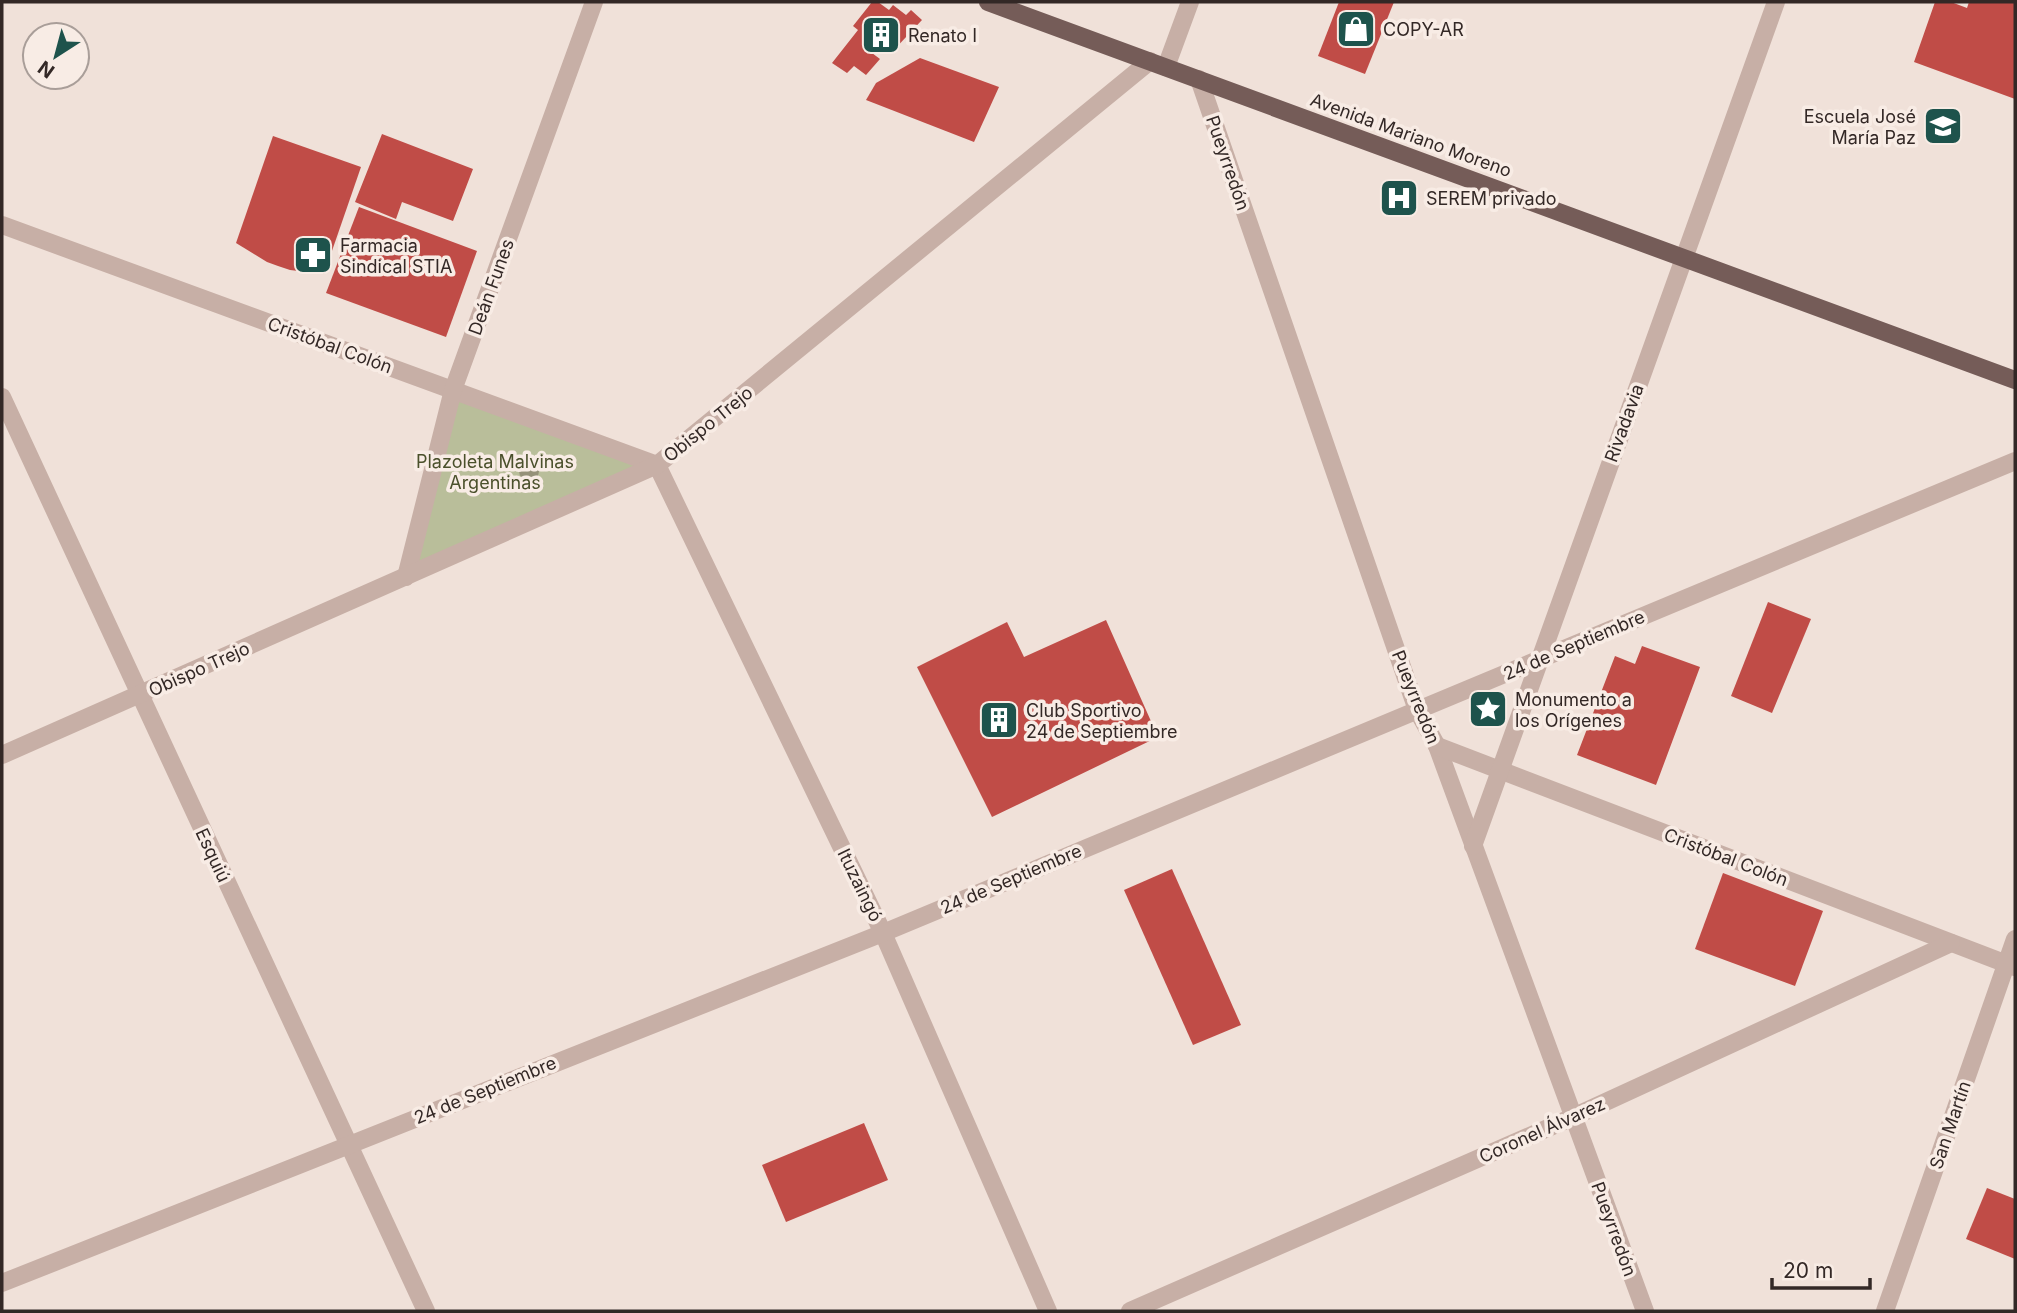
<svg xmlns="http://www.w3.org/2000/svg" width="2017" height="1313" font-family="Inter,sans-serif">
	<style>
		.green { fill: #b9be9a }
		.building { fill: #c04c47 }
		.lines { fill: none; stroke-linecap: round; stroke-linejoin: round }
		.minor { stroke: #c7afa6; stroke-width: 18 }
		.major { stroke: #755c58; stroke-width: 18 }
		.tree { fill: #959179 }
		.labels { text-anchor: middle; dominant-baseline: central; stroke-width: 7; stroke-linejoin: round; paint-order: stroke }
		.poi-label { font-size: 18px; fill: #332826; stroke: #f8ece5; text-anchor: start }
		.street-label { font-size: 18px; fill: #332826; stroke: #f8ece5 }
		.park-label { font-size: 18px; fill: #4a502b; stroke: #f8ece5 }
	</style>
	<rect width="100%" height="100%" fill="#f0e1d9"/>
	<!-- green -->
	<path class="green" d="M457,398l189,67 -234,104z"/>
	<!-- building -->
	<g class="building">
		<path d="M872,2h6l11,8 4,-5 13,10 5,-5 11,10 -30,32 -14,-12 -10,10 12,9 -14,16 -12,-9 -7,7 -15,-10 26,-33 -5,-4z"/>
		<path d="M1339,2h55l-29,72 -47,-18z"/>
		<path d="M1935,2h16l16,6 2,-6h46v97l-101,-37z"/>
		<path d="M920,58l79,29 -25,55 -108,-42 10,-17z"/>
		<path d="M382,134l91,35 -20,52 -51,-19 -6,17 -41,-17z"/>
		<path d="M273,136l88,31 -37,107 -34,-4 -12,-4 -11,-4 -31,-19z"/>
		<path d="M359,207l118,44 -31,86 -120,-44z"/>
		<path d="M1768,602l43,17 -39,94 -41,-17z"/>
		<path d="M1106,620l52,117 -166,80 -75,-150 90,-45 17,35z"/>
		<path d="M1642,646l58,21 -44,118 -79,-30 38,-99 20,8z"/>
		<path d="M1172,869l69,156 -48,20 -69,-155z"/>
		<path d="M1723,873l100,38 -28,75 -100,-37z"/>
		<path d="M864,1123l24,57 -102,42 -24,-57z"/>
		<path d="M1987,1188l28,11v60l-49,-20z"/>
	</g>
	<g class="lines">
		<!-- minor -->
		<g class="minor">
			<path d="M1166,67l24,-65"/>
			<path d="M1199,79l218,631 20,36 208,565"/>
			<path d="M2,225l655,240"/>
			<path d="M2,397l424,914"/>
			<path d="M657,465l226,468 165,378"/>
			<path d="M406,577l47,-187 141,-388"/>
			<path d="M1437,746l578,221"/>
			<path d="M2,755l655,-290 493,-404"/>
			<path d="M1473,846l303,-844"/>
			<path d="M2,1283l881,-350 1132,-472"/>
			<path d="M1130,1311l443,-194 378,-174"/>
			<path d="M1885,1311l130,-372"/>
		</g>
		<!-- major -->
		<path class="major" d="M988,2l1027,378"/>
	</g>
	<!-- trees -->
	<circle class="tree" cx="529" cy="471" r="10"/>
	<!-- icons -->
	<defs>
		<g id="shop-square" transform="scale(2.0125)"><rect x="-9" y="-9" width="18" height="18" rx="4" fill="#1e534c" stroke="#f8ece5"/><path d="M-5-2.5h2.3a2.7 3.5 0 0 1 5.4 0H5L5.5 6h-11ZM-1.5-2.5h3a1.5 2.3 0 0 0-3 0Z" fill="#fff"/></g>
		<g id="building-square" transform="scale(2.0125)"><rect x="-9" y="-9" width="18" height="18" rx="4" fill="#1e534c" stroke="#f8ece5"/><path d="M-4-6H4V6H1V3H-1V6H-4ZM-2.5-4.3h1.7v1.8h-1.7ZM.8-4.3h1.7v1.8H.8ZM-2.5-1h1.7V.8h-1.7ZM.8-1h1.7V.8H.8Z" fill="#fff"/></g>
		<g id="school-square" transform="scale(2.0125)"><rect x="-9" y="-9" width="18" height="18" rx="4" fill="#1e534c" stroke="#f8ece5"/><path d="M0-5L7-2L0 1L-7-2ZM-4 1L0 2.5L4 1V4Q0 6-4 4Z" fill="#fff"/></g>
		<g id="hospital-square" transform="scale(2.0125)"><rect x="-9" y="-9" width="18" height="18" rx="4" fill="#1e534c" stroke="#f8ece5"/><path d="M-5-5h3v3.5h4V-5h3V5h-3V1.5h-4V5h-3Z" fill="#fff"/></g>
		<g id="pharmacy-square" transform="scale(2.0125)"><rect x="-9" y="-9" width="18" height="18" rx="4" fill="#1e534c" stroke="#f8ece5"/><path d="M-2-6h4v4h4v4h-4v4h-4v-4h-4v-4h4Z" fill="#fff"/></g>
		<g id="sight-square" transform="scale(2.0125)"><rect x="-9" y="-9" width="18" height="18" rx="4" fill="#1e534c" stroke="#f8ece5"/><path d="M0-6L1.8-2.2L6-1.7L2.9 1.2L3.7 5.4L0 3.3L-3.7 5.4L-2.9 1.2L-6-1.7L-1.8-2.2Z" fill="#fff"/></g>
	</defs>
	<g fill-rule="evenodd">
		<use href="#shop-square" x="1356" y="29"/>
		<use href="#building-square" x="881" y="35"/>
		<use href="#school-square" x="1943" y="126"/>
		<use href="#hospital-square" x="1399" y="198"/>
		<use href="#pharmacy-square" x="313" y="255"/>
		<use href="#sight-square" x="1488" y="709"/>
		<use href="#building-square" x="999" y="720"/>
	</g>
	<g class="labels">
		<!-- poi labels -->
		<g class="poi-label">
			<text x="1383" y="29">COPY-AR</text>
			<text x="908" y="35">Renato I</text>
			<text x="1916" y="116" text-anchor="end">Escuela José<tspan x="1916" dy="21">María Paz</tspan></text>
			<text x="1426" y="198">SEREM privado</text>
			<text x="340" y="245">Farmacia<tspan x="340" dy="21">Sindical STIA</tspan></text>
			<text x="1515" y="699">Monumento a<tspan x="1515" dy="21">los Orígenes</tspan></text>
			<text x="1026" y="710">Club Sportivo<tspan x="1026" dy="21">24 de Septiembre</tspan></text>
		</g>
		<!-- street labels -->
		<g class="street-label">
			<text transform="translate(1411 135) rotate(20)">Avenida Mariano Moreno</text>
			<text transform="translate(1228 163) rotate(71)">Pueyrredón</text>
			<text transform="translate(491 287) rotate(-70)">Deán Funes</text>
			<text transform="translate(330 345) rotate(20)">Cristóbal Colón</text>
			<text transform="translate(1624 423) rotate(-70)">Rivadavia</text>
			<text transform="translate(708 424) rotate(-39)">Obispo Trejo</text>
			<text transform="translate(1574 645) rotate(-23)">24 de Septiembre</text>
			<text transform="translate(199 669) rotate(-24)">Obispo Trejo</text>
			<text transform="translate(1416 697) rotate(68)">Pueyrredón</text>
			<text transform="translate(213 855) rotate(65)">Esquiú</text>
			<text transform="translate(1726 857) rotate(21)">Cristóbal Colón</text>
			<text transform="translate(1011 879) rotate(-23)">24 de Septiembre</text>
			<text transform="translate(860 885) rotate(64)">Ituzaingó</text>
			<text transform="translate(485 1090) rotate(-22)">24 de Septiembre</text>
			<text transform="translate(1950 1125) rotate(-71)">San Martín</text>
			<text transform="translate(1542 1130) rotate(-24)">Coronel Álvarez</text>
			<text transform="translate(1614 1229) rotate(70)">Pueyrredón</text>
		</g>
		<!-- park labels -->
		<g class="park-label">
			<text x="495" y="461">Plazoleta Malvinas<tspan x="495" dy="21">Argentinas</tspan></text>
		</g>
	</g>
	<!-- border -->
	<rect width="2017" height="1313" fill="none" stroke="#332826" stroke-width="7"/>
	<!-- north arrow -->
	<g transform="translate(56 56) rotate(216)"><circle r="33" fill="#f8ece5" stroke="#a99e99" stroke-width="2"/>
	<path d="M0-5L12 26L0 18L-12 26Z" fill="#1e534c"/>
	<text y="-10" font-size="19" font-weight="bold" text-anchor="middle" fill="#332826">N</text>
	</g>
	<!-- scale -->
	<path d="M1772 1278v10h98v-10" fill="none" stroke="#332826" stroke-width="3.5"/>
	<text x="1783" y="1278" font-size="21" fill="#332826" stroke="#f8ece5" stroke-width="5" paint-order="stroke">20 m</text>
</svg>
